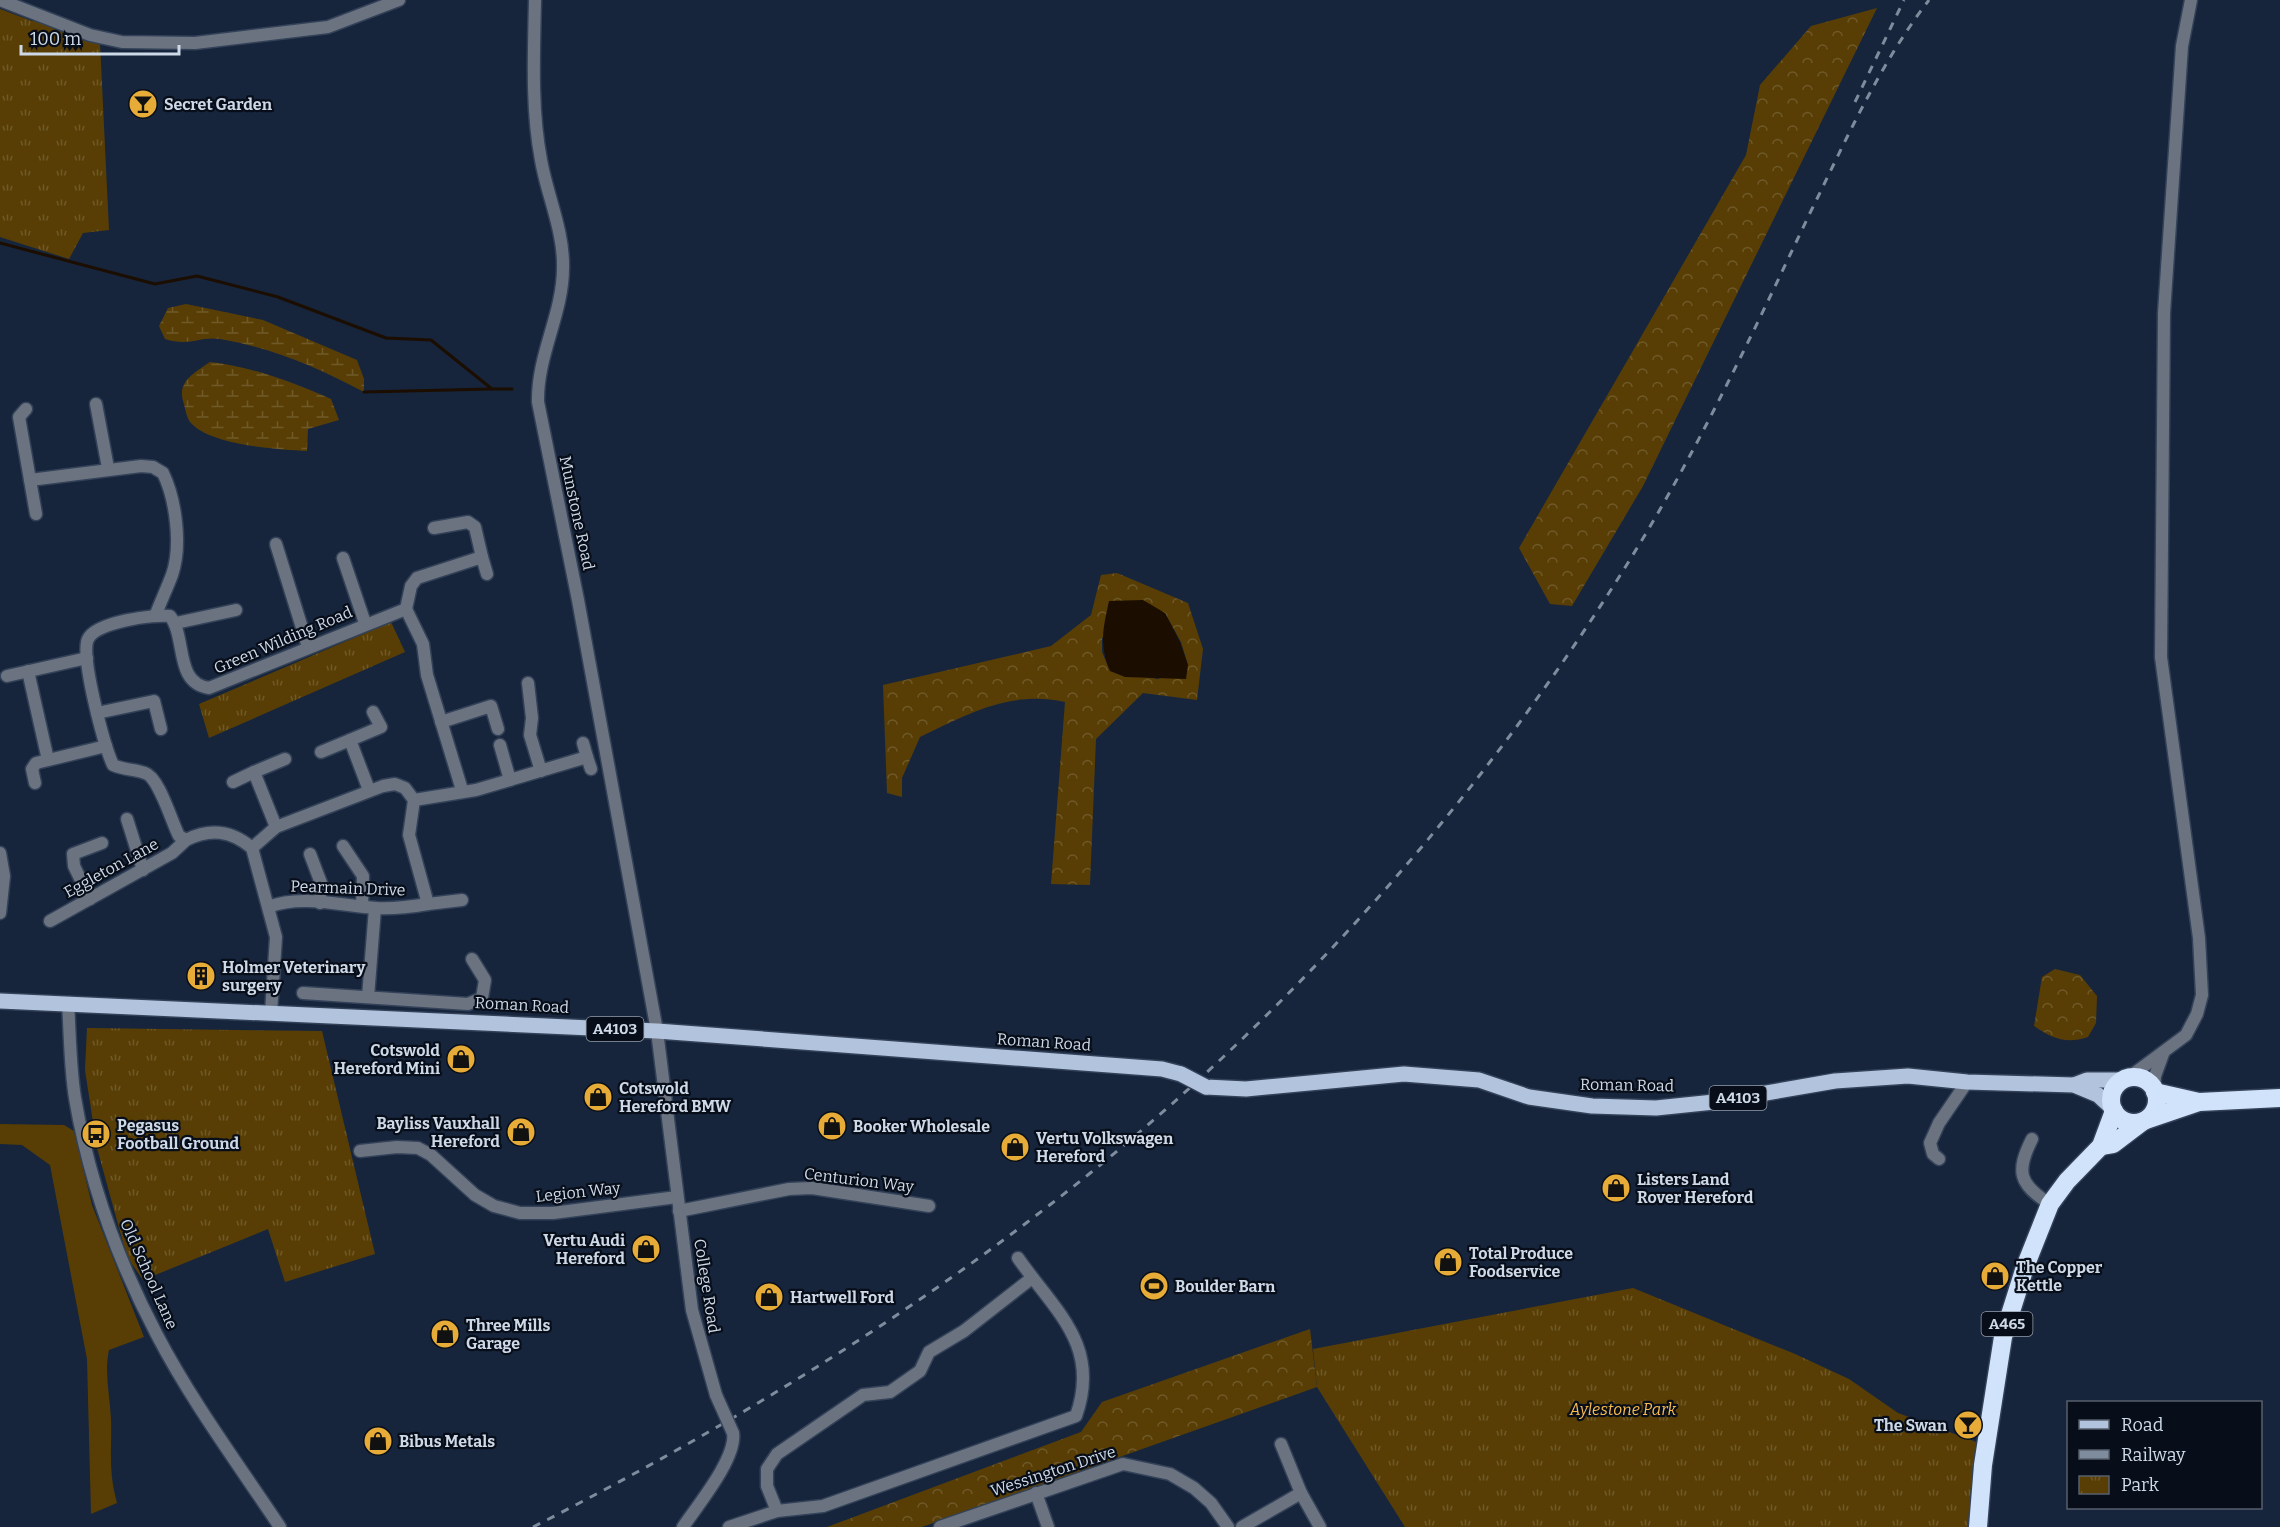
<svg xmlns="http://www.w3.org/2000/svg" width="2280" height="1527" font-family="Bitter,serif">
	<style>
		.grass { fill: #583e05 }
		.forest { fill: url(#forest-crowns); fill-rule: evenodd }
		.wetland { fill: url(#wetland-marsh) }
		.park { fill: url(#park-tufts) }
		.water { fill: #1b0e00 }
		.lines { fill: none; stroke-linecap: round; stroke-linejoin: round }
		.stream { stroke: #1b0e00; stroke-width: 3 }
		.minor-casing { stroke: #334258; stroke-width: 15 }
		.major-casing { stroke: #334258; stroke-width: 18 }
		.highway-casing { stroke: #334258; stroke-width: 21 }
		.minor { stroke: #6b7380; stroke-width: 12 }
		.major { stroke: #b1c3dd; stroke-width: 15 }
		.highway { stroke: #d1e2fb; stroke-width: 18 }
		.rail { stroke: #7f8c9e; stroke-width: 3; stroke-dasharray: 8 8; stroke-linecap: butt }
		.minor-bridge-casing { stroke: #334258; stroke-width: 15; stroke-linecap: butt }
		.major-bridge-casing { stroke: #334258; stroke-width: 18; stroke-linecap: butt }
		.minor-bridge { stroke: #6b7380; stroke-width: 12 }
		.major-bridge { stroke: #b1c3dd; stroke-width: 15 }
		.labels { text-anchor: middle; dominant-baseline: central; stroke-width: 4.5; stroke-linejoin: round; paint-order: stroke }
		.shield { fill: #080e19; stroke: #939caa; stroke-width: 1.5 }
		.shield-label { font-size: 15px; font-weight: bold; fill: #ced9e8 }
		.poi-label { font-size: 16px; font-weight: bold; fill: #ced9e8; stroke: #080e19; text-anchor: start }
		.street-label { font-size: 16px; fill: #ced9e8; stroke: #080e19 }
		.park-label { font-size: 16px; font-style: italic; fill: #f8bc4e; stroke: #080e19 }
	</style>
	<defs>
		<pattern id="forest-crowns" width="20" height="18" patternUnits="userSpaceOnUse" patternTransform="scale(1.5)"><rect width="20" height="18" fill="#583e05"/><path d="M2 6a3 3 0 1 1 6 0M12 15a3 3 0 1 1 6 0" fill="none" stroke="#6f5929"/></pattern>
		<pattern id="wetland-marsh" width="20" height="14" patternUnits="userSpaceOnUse" patternTransform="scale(1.5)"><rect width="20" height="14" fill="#583e05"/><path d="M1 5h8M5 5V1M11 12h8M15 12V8" fill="none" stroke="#6f5929"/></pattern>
		<pattern id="park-tufts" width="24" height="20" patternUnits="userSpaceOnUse" patternTransform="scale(1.5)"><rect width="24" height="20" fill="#583e05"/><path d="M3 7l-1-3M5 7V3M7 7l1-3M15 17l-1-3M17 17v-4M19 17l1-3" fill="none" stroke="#6f5929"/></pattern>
	</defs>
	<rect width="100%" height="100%" fill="#16253c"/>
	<!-- grass -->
	<path class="grass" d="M0,1124l64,1 10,6 18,74 52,132 -35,13c-5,23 1,46 2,69 1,33 -3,51 6,84l-26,11 -4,-155 -37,-194 -28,-20 -22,-1z"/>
	<!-- forest -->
	<g class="forest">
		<path d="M1877,8l-234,478 -71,120 -22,-2 -31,-56 227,-393 14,-70 51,-59z"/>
		<path d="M1117,573l71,30 15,46 -6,51 -54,-7 -47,46 -6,146 -39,-1 14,-182c-55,-12 -97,12 -145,35l-18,41v19l-15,-4 -4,-108 168,-39 40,-31 10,-40zM1165,613l16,29 7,23 -30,14 -48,-8 -8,-19v-14z"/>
		<path d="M2055,969l25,6 17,21 -1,27 -8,14c-22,7 -35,2 -54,-11l8,-49z"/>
		<path d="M1310,1329l7,58 -395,140h-95l254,-95 21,-30z"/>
	</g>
	<!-- wetland -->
	<g class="wetland">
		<path d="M186,304l77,16 94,40 7,19v13c-47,-25 -92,-44 -144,-53 -21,-3 -30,8 -55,0l-6,-13 9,-18z"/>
		<path d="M210,362c43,5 82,20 121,37l8,21 -31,9 -1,22c-31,-2 -96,-5 -117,-29 -3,-4 -5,-13 -6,-18 -8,-22 9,-30 26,-42z"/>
	</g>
	<!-- park -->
	<g class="park">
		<path d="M0,9l32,12 10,-2 58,24 9,187 -26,3 -14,26 -69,-22z"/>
		<path d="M391,622l14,30 -196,86 -10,-34z"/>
		<path d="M87,1028l235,3 53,223 -90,28 -17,-53 -125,51 -16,-23 -30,-109 -12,-78z"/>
		<path d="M1633,1288l162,66 54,25 49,34 81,30 -10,84h-564l-88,-140 -4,-38z"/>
	</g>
	<!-- water -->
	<path class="water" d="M1143,600l22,13 15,29 8,23 -2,14 -61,-2 -15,-6c-11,-27 -7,-42 -1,-70z"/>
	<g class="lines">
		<!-- stream -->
		<g class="stream">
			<path d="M0,243l155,41 42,-8 81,21 108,41 45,2 61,49h20"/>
			<path d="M364,392l127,-3"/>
		</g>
		<!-- minor casing -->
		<g class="minor-casing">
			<g id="minor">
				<path d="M0,0l90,35 32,7 73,1 133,-16 71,-27"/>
				<path d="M535,0c-1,52 -4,108 6,160 6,35 23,71 22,108 0,46 -26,87 -25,134l40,198 79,431 35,279 24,85"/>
				<path d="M96,404l12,64"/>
				<path d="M26,409l-7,8 17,97"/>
				<path d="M30,480l111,-14 12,1 10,6c13,27 19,73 9,102 -5,13 -11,26 -16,39"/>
				<path d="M276,544l32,103"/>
				<path d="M482,557l5,17"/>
				<path d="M343,558l22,65"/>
				<path d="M406,609l5,-23 6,-8 65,-21 -7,-30 -7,-5 -34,6"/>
				<path d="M176,623l60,-13"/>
				<path d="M28,671l20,89"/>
				<path d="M7,676l80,-18"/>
				<path d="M528,683l4,35 -2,17 11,36"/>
				<path d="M97,713l57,-12 7,28"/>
				<path d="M441,722l50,-16 7,23"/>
				<path d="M500,745l10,35"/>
				<path d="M321,752l29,-12"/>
				<path d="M587,757l4,12"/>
				<path d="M254,772l31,-13"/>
				<path d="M233,782l21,-10 22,55"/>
				<path d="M35,783l-3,-14 4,-6 70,-17"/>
				<path d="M369,790l-19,-50 31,-13 -8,-15"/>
				<path d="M414,800l62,-10 111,-33 -4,-14"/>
				<path d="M127,819l16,51"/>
				<path d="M343,846l20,30 -1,30"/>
				<path d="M252,848l24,-21 107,-41 12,-2 10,4 9,12 -5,35 19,69 34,-4"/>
				<path d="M0,853l4,23 -4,37"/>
				<path d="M310,854l11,29 -1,20"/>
				<path d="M90,899l-16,-33 -1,-12 29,-11"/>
				<path d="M269,907c32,-13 73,-1 107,1 18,1 34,-1 52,-4"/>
				<path d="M50,921l122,-68 14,-13"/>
				<path d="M303,993l165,11 14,-6 3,-18 -13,-21"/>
				<path d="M368,997l7,-89"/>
				<path d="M68,1003c2,31 2,64 7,95 14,83 43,163 82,237 35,67 81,129 123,192"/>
				<path d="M271,1013l5,-76 -24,-89c-21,-18 -42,-20 -66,-8l-7,-4c-7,-13 -20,-59 -34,-63 -11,-4 -21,-3 -32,-8 -9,-20 -33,-109 -25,-126 8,-17 66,-25 82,-23 17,22 4,67 39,72l197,-79 17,35 4,31 35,115"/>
				<path d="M2128,1078l58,-43 11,-21 5,-19 -3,-57 -38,-281 3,-344 18,-267 9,-46"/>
				<path d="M2154,1089l1,-13 8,-22"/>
				<path d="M2032,1139c-16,32 -14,45 18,65"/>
				<path d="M360,1151l37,-4 21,1 13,7 44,40 19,11 26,7h33l124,-16"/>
				<path d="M1939,1159l-6,-5 -3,-11 9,-20 28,-41"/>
				<path d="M679,1211l110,-22 23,-1 117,18"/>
				<path d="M1036,1493l12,34"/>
				<path d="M1301,1493l19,34"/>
				<path d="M777,1511l-10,-25v-17l10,-15 86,-59 27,-3 30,-21 9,-19 35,-21 68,-53"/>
				<path d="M683,1527c14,-21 54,-69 50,-94"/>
				<path d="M729,1527l48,-16 46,-5 253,-90c25,-71 -21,-105 -58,-158"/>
				<path d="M940,1527l183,-63 47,10 24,14 17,15 17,24"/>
				<path d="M1242,1527l59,-34 -20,-49"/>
			</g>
		</g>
		<!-- major casing -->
		<g class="major-casing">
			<g id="major">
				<path d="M0,1001l657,30 505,38 19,5"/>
				<path d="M2074,1085l13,-5h37"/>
				<path d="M1206,1087l40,2 158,-15 75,6 50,17 63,9 64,2 58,-6 121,-21 73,-5 59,6 107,3 24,10 14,13"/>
			</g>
		</g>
		<!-- highway casing -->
		<g class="highway-casing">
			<g id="highway">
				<circle cx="2134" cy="1100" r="23"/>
				<path d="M2155,1092l44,10"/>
				<path d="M2146,1120l53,-18 81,-4"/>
				<path d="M2101,1146l12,-2 29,-22"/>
				<path d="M1978,1527l5,-62 20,-128 22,-70 25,-63 17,-23 34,-35 13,-35"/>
			</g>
		</g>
		<!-- minor -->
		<use href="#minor" class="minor"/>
		<!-- major -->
		<use href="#major" class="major"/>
		<!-- highway -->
		<use href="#highway" class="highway"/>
		<!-- rail -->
		<g class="rail">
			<path d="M1855,102l49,-102"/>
			<path d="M533,1527c208,-106 409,-230 589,-380 206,-173 384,-382 523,-612 62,-104 113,-213 165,-322 36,-73 69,-148 119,-213"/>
		</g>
		<!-- minor-bridge casing -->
		<g class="minor-bridge-casing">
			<path id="minor-bridge" d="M716,1395l17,38"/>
		</g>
		<!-- major-bridge casing -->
		<g class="major-bridge-casing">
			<path id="major-bridge" d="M1181,1074l25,13"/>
		</g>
		<!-- minor-bridge -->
		<use href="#minor-bridge" class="minor-bridge"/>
		<!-- major-bridge -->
		<use href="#major-bridge" class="major-bridge"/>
	</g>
	<!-- icons -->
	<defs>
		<g id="bar-disc" transform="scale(1.5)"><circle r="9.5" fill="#e7ac37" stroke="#080e19"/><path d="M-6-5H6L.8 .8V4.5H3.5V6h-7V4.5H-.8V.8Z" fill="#111"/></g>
		<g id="building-disc" transform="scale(1.5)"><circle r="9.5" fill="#e7ac37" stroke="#080e19"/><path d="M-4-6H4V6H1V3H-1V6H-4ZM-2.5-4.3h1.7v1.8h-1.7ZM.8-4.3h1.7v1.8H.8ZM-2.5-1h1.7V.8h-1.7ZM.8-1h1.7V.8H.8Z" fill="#111"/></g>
		<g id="shop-disc" transform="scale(1.5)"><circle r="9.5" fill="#e7ac37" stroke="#080e19"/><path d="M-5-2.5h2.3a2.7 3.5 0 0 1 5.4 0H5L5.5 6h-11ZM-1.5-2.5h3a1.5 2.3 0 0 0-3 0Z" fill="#111"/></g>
		<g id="bus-disc" transform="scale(1.5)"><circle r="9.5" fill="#e7ac37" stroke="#080e19"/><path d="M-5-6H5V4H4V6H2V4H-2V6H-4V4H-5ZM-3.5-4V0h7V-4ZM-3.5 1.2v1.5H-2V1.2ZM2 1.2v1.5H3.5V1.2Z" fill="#111"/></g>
		<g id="stadium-disc" transform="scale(1.5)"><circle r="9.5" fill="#e7ac37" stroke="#080e19"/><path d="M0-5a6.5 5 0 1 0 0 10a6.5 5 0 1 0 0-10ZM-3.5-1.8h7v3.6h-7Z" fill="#111"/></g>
	</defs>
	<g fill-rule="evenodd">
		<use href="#bar-disc" x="143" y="104"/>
		<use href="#building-disc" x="201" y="976"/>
		<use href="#shop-disc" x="461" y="1059"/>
		<use href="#shop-disc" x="598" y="1097"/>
		<use href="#shop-disc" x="832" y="1126"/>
		<use href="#shop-disc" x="521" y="1132"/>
		<use href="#bus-disc" x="96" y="1134"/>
		<use href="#shop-disc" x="1015" y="1147"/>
		<use href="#shop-disc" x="1616" y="1188"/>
		<use href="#shop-disc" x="646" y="1249"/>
		<use href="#shop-disc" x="1448" y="1262"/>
		<use href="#shop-disc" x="1995" y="1276"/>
		<use href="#stadium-disc" x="1154" y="1286"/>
		<use href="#shop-disc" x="769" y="1297"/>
		<use href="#shop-disc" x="445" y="1334"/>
		<use href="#bar-disc" x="1968" y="1425"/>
		<use href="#shop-disc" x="378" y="1441"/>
	</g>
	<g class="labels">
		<!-- shield labels -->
		<g class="shield">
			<rect x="586.5" y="1017" width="57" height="24" rx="4.5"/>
			<rect x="1709.5" y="1086" width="57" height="24" rx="4.5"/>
			<rect x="1981.5" y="1312" width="51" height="24" rx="4.5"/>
		</g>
		<g class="shield-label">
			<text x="615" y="1029">A4103</text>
			<text x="1738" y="1098">A4103</text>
			<text x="2007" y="1324">A465</text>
		</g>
		<!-- poi labels -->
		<g class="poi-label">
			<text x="164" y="104">Secret Garden</text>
			<text x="222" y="967">Holmer Veterinary<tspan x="222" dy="18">surgery</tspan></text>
			<text x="440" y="1050" text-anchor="end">Cotswold<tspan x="440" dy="18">Hereford Mini</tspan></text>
			<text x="619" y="1088">Cotswold<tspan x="619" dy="18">Hereford BMW</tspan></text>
			<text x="500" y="1123" text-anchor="end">Bayliss Vauxhall<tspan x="500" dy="18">Hereford</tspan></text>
			<text x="117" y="1125">Pegasus<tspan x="117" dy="18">Football Ground</tspan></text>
			<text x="853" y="1126">Booker Wholesale</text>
			<text x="1036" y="1138">Vertu Volkswagen<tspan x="1036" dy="18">Hereford</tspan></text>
			<text x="1637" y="1179">Listers Land<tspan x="1637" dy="18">Rover Hereford</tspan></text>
			<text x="625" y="1240" text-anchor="end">Vertu Audi<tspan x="625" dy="18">Hereford</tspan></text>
			<text x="1469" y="1253">Total Produce<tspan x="1469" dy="18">Foodservice</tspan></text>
			<text x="2016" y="1267">The Copper<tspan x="2016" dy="18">Kettle</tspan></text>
			<text x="1175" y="1286">Boulder Barn</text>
			<text x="790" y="1297">Hartwell Ford</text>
			<text x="466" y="1325">Three Mills<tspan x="466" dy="18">Garage</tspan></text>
			<text x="1947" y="1425" text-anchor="end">The Swan</text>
			<text x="399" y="1441">Bibus Metals</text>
		</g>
		<!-- street labels -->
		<g class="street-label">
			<text transform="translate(577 513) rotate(78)">Munstone Road</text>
			<text transform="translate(283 640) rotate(-23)">Green Wilding Road</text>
			<text transform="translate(111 868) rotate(-29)">Eggleton Lane</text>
			<text transform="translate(348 888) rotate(2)">Pearmain Drive</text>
			<text transform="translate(522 1005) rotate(3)">Roman Road</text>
			<text transform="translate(1044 1042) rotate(4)">Roman Road</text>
			<text transform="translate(1627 1085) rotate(1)">Roman Road</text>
			<text transform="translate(859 1180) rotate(7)">Centurion Way</text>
			<text transform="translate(578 1192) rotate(-6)">Legion Way</text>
			<text transform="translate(149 1274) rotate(66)">Old School Lane</text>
			<text transform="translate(707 1286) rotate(81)">College Road</text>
			<text transform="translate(1053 1471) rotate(-18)">Wessington Drive</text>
		</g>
		<!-- park labels -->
		<g class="park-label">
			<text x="1623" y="1409">Aylestone Park</text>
		</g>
	</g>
	<!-- legend -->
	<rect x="2067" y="1401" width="195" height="108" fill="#080e19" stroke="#575f6c" stroke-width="1.5"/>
	<rect x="2079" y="1420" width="30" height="9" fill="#b1c3dd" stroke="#575f6c" stroke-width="1.5"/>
	<text x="2121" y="1431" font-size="18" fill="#ced9e8">Road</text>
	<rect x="2079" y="1450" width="30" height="9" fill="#7f8c9e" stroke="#575f6c" stroke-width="1.5"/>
	<text x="2121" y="1461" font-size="18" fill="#ced9e8">Railway</text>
	<rect x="2079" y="1476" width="30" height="18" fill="url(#park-tufts)" stroke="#575f6c" stroke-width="1.5"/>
	<text x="2121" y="1491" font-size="18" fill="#ced9e8">Park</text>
	<!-- scale -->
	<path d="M21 45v9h158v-9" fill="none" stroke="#ced9e8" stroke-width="3"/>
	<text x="30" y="45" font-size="18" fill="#ced9e8" stroke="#080e19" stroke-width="4.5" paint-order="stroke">100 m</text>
</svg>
